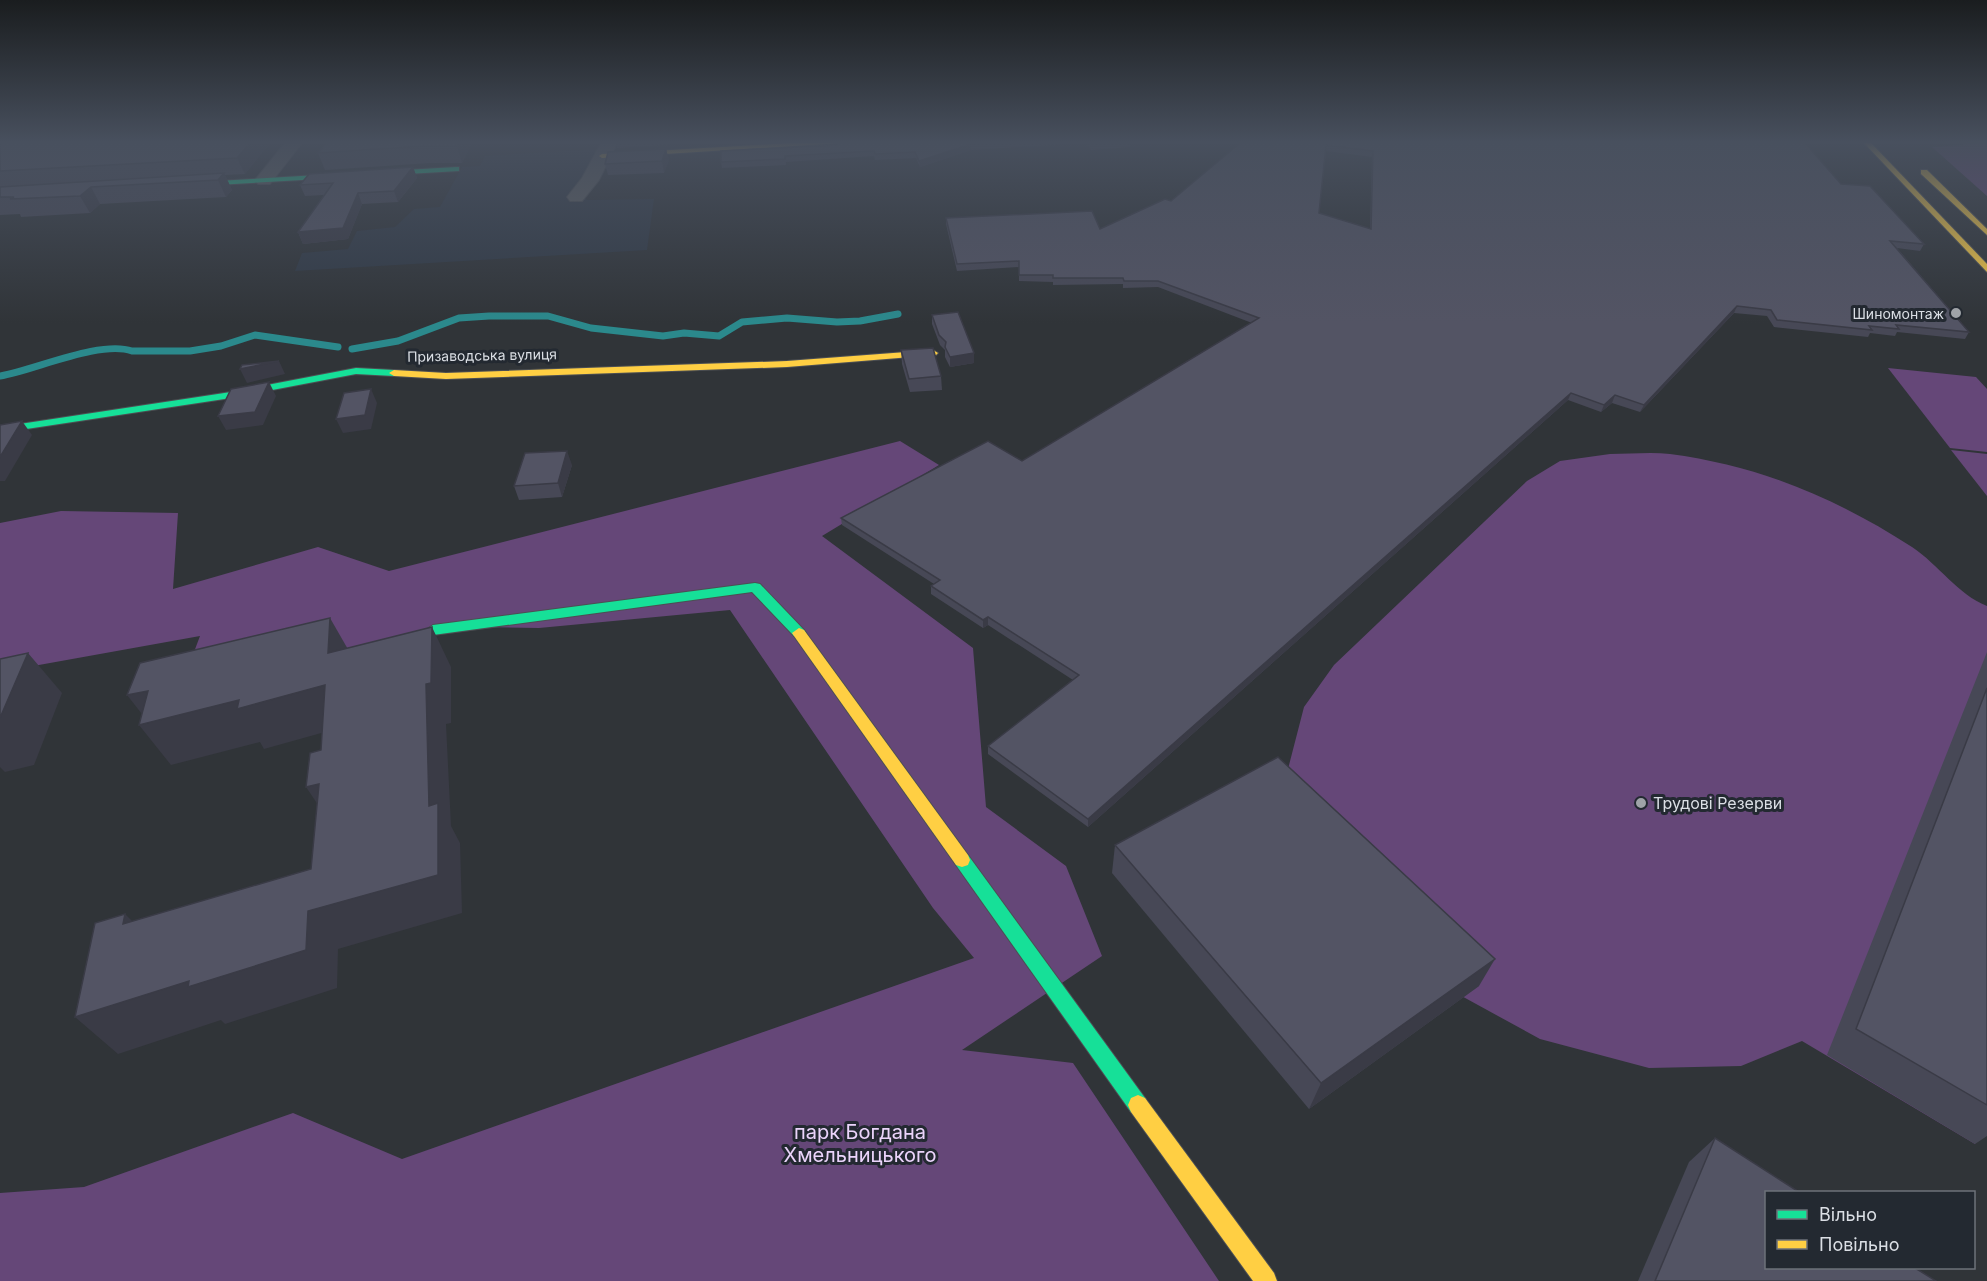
<svg xmlns="http://www.w3.org/2000/svg" width="1987" height="1281" font-family="Inter,sans-serif">
	<style>
		.built { fill: #313a46 }
		.green { fill: #654778 }
		.lines { fill: none; stroke-linecap: round; stroke-linejoin: round }
		.stream { stroke: #2b898c; stroke-width: 7 }
		.street-casing { stroke: #4c4f53; stroke-width: 2 }
		.fast-casing { stroke: #4c4f53; stroke-width: 2 }
		.slow-casing { stroke: #4c4f53; stroke-width: 2 }
		.street { fill: #616364; fill-rule: evenodd }
		.fast { fill: #16e098; fill-rule: evenodd }
		.slow { fill: #ffcf43; fill-rule: evenodd }
		.wall { fill: #474856; fill-rule: evenodd }
		.shaded-wall { fill: #3a3b46 }
		.building { fill: #535464; stroke: #3a3b46; stroke-width: 1.5; fill-rule: evenodd }
		.poi-dot { fill: #9fa3a8; stroke: #232931; stroke-width: 2 }
		.labels { text-anchor: middle; dominant-baseline: central; stroke-width: 6; stroke-linejoin: round; paint-order: stroke }
		.far-poi-label { font-size: 14px; fill: #dbdfe5; stroke: #232931; text-anchor: end }
		.far-street-label { font-size: 14px; fill: #dbdfe5; stroke: #232931 }
		.poi-label { font-size: 16px; fill: #dbdfe5; stroke: #232931; text-anchor: start }
		.near-park-label { font-size: 20px; fill: #ebd4fb; stroke: #232931 }
	</style>
	<rect width="100%" height="100%" fill="#303438"/>
	<!-- built -->
	<path class="built" d="M600,149l-23,43 10,8 67,-1 -7,51 -352,21 7,-18 46,-4 9,-18 38,-4 19,-18 26,-2 22,-40 18,-1 5,-10z"/>
	<!-- green -->
	<g class="green">
		<path d="M1962,143l25,1v52l-55,-49 31,-2z"/>
		<path d="M1888,368l88,9 11,12v63l-37,-4z"/>
		<path d="M900,441l39,24 -117,71 151,112 13,159 80,59 36,90 -140,94 111,13 146,218h-1219v-88l84,-6 209,-74 109,46 572,-201 -41,-50 -203,-298 -191,18 -56,-1 -298,49 15,-40 -200,36v-149l61,-12 117,2 -5,76 145,-42 71,24z"/>
		<path d="M1951,450l36,4v42z"/>
		<path d="M1610,454c20,0 41,-2 60,0 90,12 166,44 242,93 27,18 45,47 75,59v495l-12,43 -173,-103 -61,25 -92,2 -109,-29 -104,-57 -148,-213 16,-62 30,-42 193,-184 33,-20z"/>
	</g>
	<g class="lines">
		<!-- stream -->
		<g class="stream">
			<path d="M352,349l46,-8 61,-23 30,-2h59l43,12 72,8 21,-3 35,3 23,-14 45,-4 50,4 23,-1 38,-7"/>
			<path d="M0,376c35,-6 100,-36 132,-25h58l31,-5 34,-11 83,12"/>
		</g>
		<!-- street casing -->
		<g class="street-casing">
			<g id="street">
				<path d="M285,143h17l-32,41h-12l-3,-4z"/>
				<path d="M601,143h16l-18,37 -17,21h-12l-3,-4 15,-19z"/>
			</g>
		</g>
		<!-- fast casing -->
		<g class="fast-casing">
			<g id="fast">
				<path d="M456,167h3v4l-277,16 -4,-2 4,-2z"/>
				<path d="M356,368l38,2 5,3 -5,3 -38,-2 -125,24 -231,35v-6l231,-35z"/>
				<path d="M755,583l5,1 44,46 2,3 -2,3h-10l-42,-44 -319,43 -7,-5 7,-5z"/>
				<path d="M962,853l6,2 177,243 3,7 -3,7 -7,3 -7,-3 -175,-247 -2,-5 2,-5z"/>
			</g>
		</g>
		<!-- slow casing -->
		<g class="slow-casing">
			<g id="slow">
				<path d="M791,143h49l-238,15 -3,-2 3,-2z"/>
				<path d="M1864,143h7l116,121v8z"/>
				<path d="M1921,170h6l60,59v6l-66,-61z"/>
				<path d="M933,350l5,3 -2,2 -149,12 -341,12 -52,-3 -5,-3 5,-3 52,3 341,-12z"/>
				<path d="M799,628l5,2 164,225 2,5 -2,5 -6,2 -6,-2 -162,-229 -2,-3z"/>
				<path d="M1138,1095l7,3 129,175 3,8h-24l-122,-169 -3,-7 3,-7z"/>
			</g>
		</g>
		<!-- street -->
		<use href="#street" class="street"/>
		<!-- fast -->
		<use href="#fast" class="fast"/>
		<!-- slow -->
		<use href="#slow" class="slow"/>
	</g>
	<!-- wall -->
	<g class="wall">
		<path d="M0,143h270l-25,31 -20,1 7,15 -6,7 -126,7 -10,9 -69,4 -1,-3 -20,1z"/>
		<path d="M472,143l-10,20h-32l-105,7 -7,-17z"/>
		<path d="M616,143h75l-74,5z"/>
		<path d="M838,143h243l-110,7 -51,17 -4,-9 -41,2 -1,-4 -88,6v3l-64,3 -1,-6 116,-17z"/>
		<path d="M1086,143h44v4l-39,3z"/>
		<path d="M1240,143h565l36,41 83,60 -4,7 -23,-3 72,84 -4,7 -68,-7 -2,4 -25,-3 -2,4 -94,-10 -7,-11 -33,-3 -94,99 -28,-9 -11,9 -33,-12 -480,427 -100,-73v-8l85,-66 -85,-55 -5,3 -52,-34v-8l3,-2 -92,-59 -1,-7 181,-57 230,-138 -94,-36 -35,1v-4l-70,1v-3l-34,-1v-14l-62,4 -11,-47v-6l154,11 71,-28zM1326,151l46,6 -2,72 -51,-16z"/>
		<path d="M666,149l3,11 -5,13 -56,2 -3,-11z"/>
		<path d="M413,167l4,11 -19,24 -36,2 -14,35 -45,5 -5,-12 26,-37 -19,1 -5,-11z"/>
		<path d="M932,315l42,48 -24,4 -5,-10v-7l-5,-5 -8,-21z"/>
		<path d="M901,350l40,26 1,14 -32,2 -8,-28z"/>
		<path d="M572,465l-10,32 -43,3 -5,-14z"/>
		<path d="M1987,652v484l-12,8 -148,-89z"/>
		<path d="M1115,845l364,141 -170,123 -197,-236z"/>
		<path d="M1715,1138l221,143h-298l51,-119z"/>
	</g>
	<!-- shaded-wall -->
	<g class="shaded-wall">
		<path d="M250,143h20l-25,31 -8,-16z"/>
		<path d="M459,143h13l-10,20 -5,-17z"/>
		<path d="M971,144v6l-51,17 -1,-6z"/>
		<path d="M666,149l3,11 -5,13 -2,-12z"/>
		<path d="M413,167l4,11 -19,24 -4,-11z"/>
		<path d="M224,173l8,17 -6,7 -8,-17z"/>
		<path d="M91,187l9,17 -10,9 -10,-17z"/>
		<path d="M358,193l4,11 -14,35 -45,5 -5,-12z"/>
		<path d="M1737,306l-3,7 -94,99 4,-7z"/>
		<path d="M974,353v10l-24,4v-10z"/>
		<path d="M279,361l6,13 -38,9 -7,-14z"/>
		<path d="M269,382l7,14 -13,29 -37,5 -8,-14z"/>
		<path d="M371,389l6,14 -6,26 -28,4 -7,-14z"/>
		<path d="M1571,393l-3,7 -480,427v-8z"/>
		<path d="M1615,395l-3,8 -11,9 3,-7z"/>
		<path d="M22,421l10,14 -27,46h-5v-24z"/>
		<path d="M567,451l5,14 -10,32 -4,-14z"/>
		<path d="M988,617v8l-5,3v-8z"/>
		<path d="M330,618l23,40 -25,-5z"/>
		<path d="M432,627l19,40v56l-5,1 5,102 9,17 2,70 -124,36 -1,39 -112,36 -4,-4 -103,34 -43,-37 233,-106 121,-105 -3,-122z"/>
		<path d="M28,653l34,40 -28,72 -29,7 -5,-5v-49z"/>
		<path d="M325,685l25,40 -86,24 -4,-7 -89,23 -32,-40 10,-2 -22,-28 21,-4 91,9z"/>
		<path d="M319,784l14,43 -27,-40z"/>
		<path d="M125,914l38,38 -40,-28z"/>
		<path d="M1495,959l-16,27 -170,123 12,-26z"/>
	</g>
	<!-- building -->
	<g class="building">
		<path d="M0,143h250l-13,15 -237,13z"/>
		<path d="M326,143h133l-2,3h-33l-106,7z"/>
		<path d="M838,143h144l-11,1 -52,17 -4,-9 -40,2 -1,-3 -89,5v3l-64,3v-11l116,-6z"/>
		<path d="M1240,143h565l36,41 29,2 54,58 -34,-3 79,91 -73,-7 3,4 -30,-3 3,4 -95,-10 -6,-10 -34,-4 -93,99 -29,-10 -11,10 -33,-12 -483,426 -100,-73 91,-71 -91,-58 -5,3 -52,-34 9,-6 -99,-62 147,-77 34,20 237,-143 -101,-37h-34l-1,-3h-70v-3h-34v-14l-62,3 -11,-46 146,-7 8,18 65,-30 6,2zM1326,145l47,6 -2,78 -52,-16z"/>
		<path d="M666,149l-4,12 -57,3 3,-12z"/>
		<path d="M413,167l-19,24 -36,2 -15,35 -45,4 35,-49 -33,2 9,-11z"/>
		<path d="M224,173l-6,7 -127,7 -11,9 -70,3 4,-2h-14v-10z"/>
		<path d="M958,312l16,41 -24,4 -5,-10 1,-5 -7,-7 -7,-20z"/>
		<path d="M933,348l8,28 -32,3 -8,-29z"/>
		<path d="M279,361l-39,8 2,-4z"/>
		<path d="M269,382l-14,30 -37,4 13,-27z"/>
		<path d="M371,389l-6,26 -29,4 8,-26z"/>
		<path d="M22,421l-22,36v-32z"/>
		<path d="M567,451l-9,32 -44,3 11,-33z"/>
		<path d="M330,618l-2,35 104,-26 -1,56 -5,1 3,122 9,-3v72l-130,36 -2,39 -118,37 1,-6 -114,36 20,-94 30,-9 -2,10 188,-55 8,-85 -13,3 4,-34 11,-3 4,-65 -88,24 2,-9 -100,25 9,-34 -21,4 13,-32z"/>
		<path d="M28,653l-28,65v-59z"/>
		<path d="M1987,688v417l-131,-76z"/>
		<path d="M1278,757l217,202 -174,124 -206,-238z"/>
		<path d="M1715,1138l84,54h-32v76h148l21,13h-281z"/>
	</g>
	<!-- sky -->
	<linearGradient id="sky" x2="0" y2="1"><stop stop-color="#1a1d1f"/><stop offset="0.44" stop-color="#48505e"/><stop offset="1" stop-color="#48505e" stop-opacity="0"/></linearGradient>
	<rect width="1987" height="323" fill="url(#sky)"/>
	<!-- markers -->
	<g class="poi-dot">
		<circle cx="1956" cy="313" r="6"/>
		<circle cx="1641" cy="803" r="6"/>
	</g>
	<g class="labels">
		<!-- far-poi labels -->
		<g class="far-poi-label">
			<text x="1944" y="313">Шиномонтаж</text>
		</g>
		<!-- far-street labels -->
		<g class="far-street-label">
			<text transform="translate(482 355) rotate(-1)">Призаводська вулиця</text>
		</g>
		<!-- poi labels -->
		<g class="poi-label">
			<text x="1653" y="803">Трудові Резерви</text>
		</g>
		<!-- near-park labels -->
		<g class="near-park-label">
			<text x="860" y="1132">парк Богдана<tspan x="860" dy="23">Хмельницького</tspan></text>
		</g>
	</g>
	<!-- legend -->
	<rect x="1765" y="1191" width="210" height="78" fill="#232931" stroke="#6d7279" stroke-width="1.5"/>
	<rect x="1777" y="1210" width="30" height="9" fill="#16e098" stroke="#6d7279" stroke-width="1.5"/>
	<text x="1819" y="1221" font-size="18" fill="#dbdfe5">Вільно</text>
	<rect x="1777" y="1240" width="30" height="9" fill="#ffcf43" stroke="#6d7279" stroke-width="1.5"/>
	<text x="1819" y="1251" font-size="18" fill="#dbdfe5">Повільно</text>
</svg>
